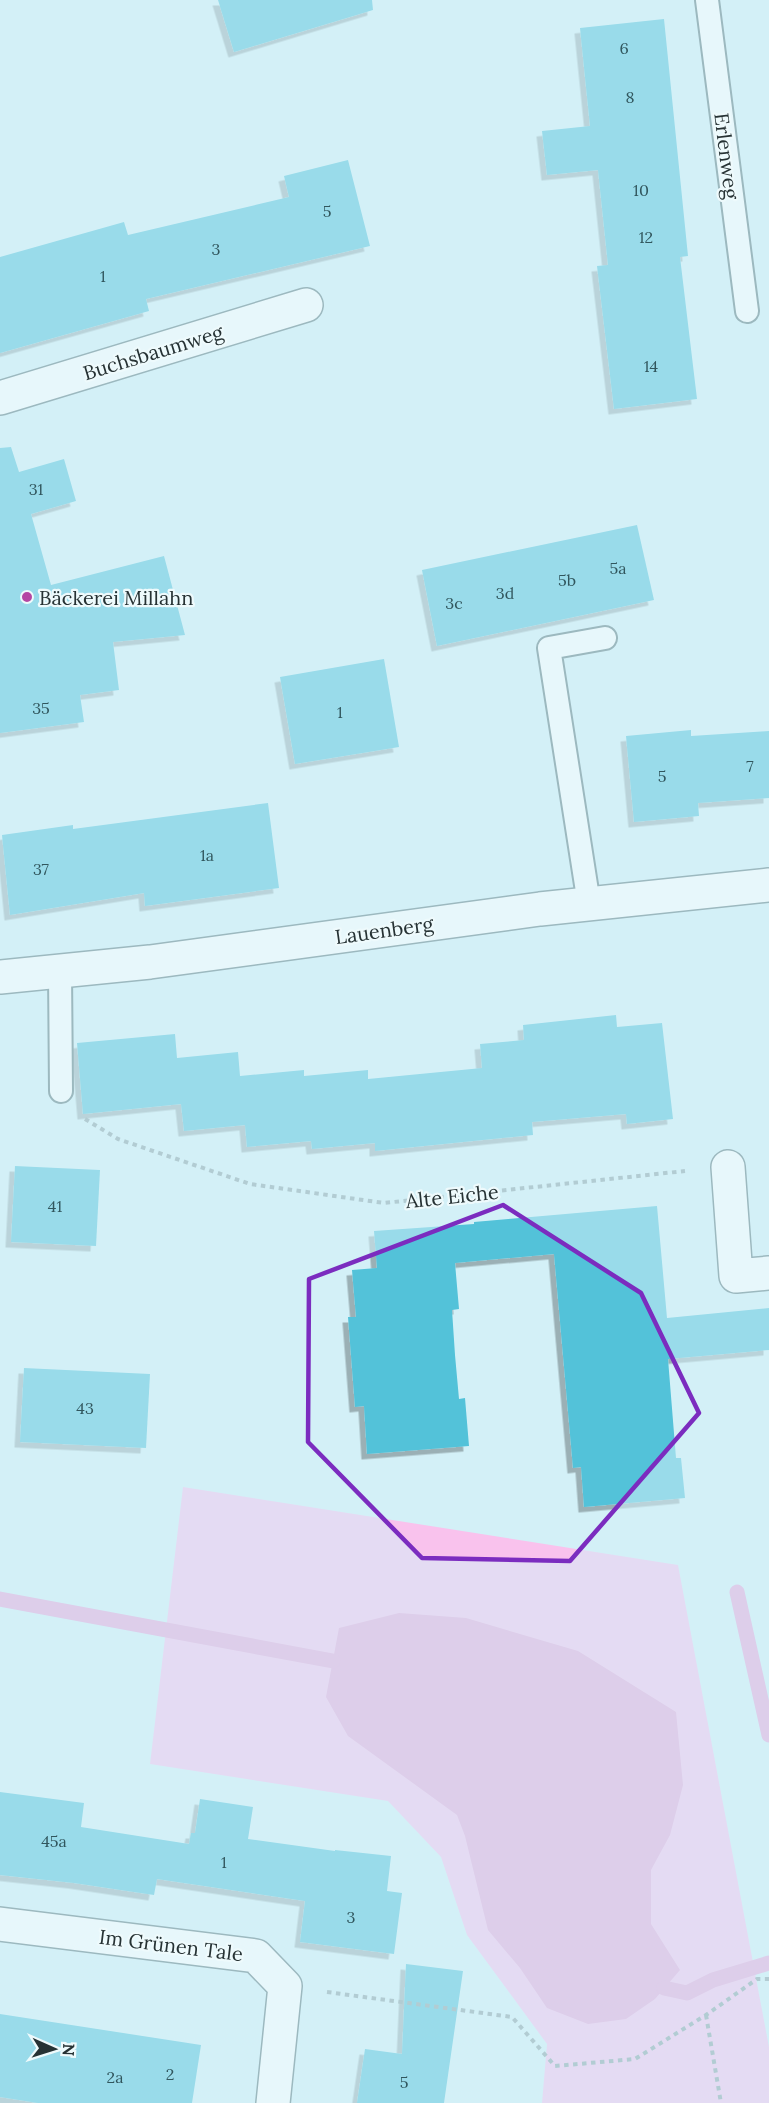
<svg xmlns="http://www.w3.org/2000/svg" width="769" height="2103" font-family="Lora,serif">
	<style>
		.green { fill: #f9c2ed }
		.water { fill: #e8a4d9 }
		.lines { fill: none; stroke-linecap: round; stroke-linejoin: round }
		.stream { stroke: #e8a4d9; stroke-width: 15 }
		.building { fill: #53c2d9; filter: url(#shadow) }
		.service-casing { stroke: #5a757b; stroke-width: 26 }
		.minor-casing { stroke: #5a757b; stroke-width: 36 }
		.path { stroke: #8ba1a6; stroke-width: 4; stroke-dasharray: 4.5 4.5; stroke-linecap: butt }
		.service { stroke: #fff; stroke-width: 22 }
		.minor { stroke: #fff; stroke-width: 33 }
		.marked { fill: none; stroke: #7b2cbf; stroke-width: 4.5; stroke-linejoin: round }
		.poi-dot { fill: #b546a3; stroke: #eefafc; stroke-width: 2 }
		.labels { text-anchor: middle; dominant-baseline: central; stroke-width: 4.5; stroke-linejoin: round; paint-order: stroke }
		.number-label { font-size: 16px; fill: #31565d }
		.street-label { font-size: 20px; fill: #263234; stroke: #eefafc }
		.poi-label { font-size: 20px; fill: #263234; stroke: #eefafc; text-anchor: start }
	</style>
	<defs>
		<filter id="shadow"><feDropShadow dx="-5.5" dy="5.5" stdDeviation="0" flood-color="#0004"/></filter>
	</defs>
	<rect width="100%" height="100%" fill="#d3f0f7"/>
	<!-- green -->
	<path class="green" d="M183,1487l495,78 91,482v56h-227l5,-59 -80,-109 -26,-78 -53,-56 -238,-37z"/>
	<!-- water -->
	<path class="water" d="M399,1613l67,5 112,33 98,61 7,73 -13,50 -19,35v54l29,46 -25,29 -29,20 -38,5 -41,-16 -27,-40 -32,-38 -23,-94 -8,-21 -109,-79 -22,-39 13,-69z"/>
	<g class="lines">
		<!-- stream -->
		<g class="stream">
			<path d="M737,1592l32,143"/>
			<path d="M0,1599l333,62"/>
			<path d="M664,1988l23,5 26,-13 56,-17"/>
		</g>
	</g>
	<!-- building -->
	<g class="building">
		<path d="M218,0h154l1,10 -139,42z"/>
		<path d="M664,19l24,237 -8,1 17,142 -83,10 -17,-143 11,-1 -10,-95 -51,5 -5,-44 48,-5 -10,-98z"/>
		<path d="M348,160l22,86 -224,53 3,12 -149,42v-96l124,-35 4,13 161,-38 -5,-21z"/>
		<path d="M11,447l8,25 45,-13 12,42 -45,13 20,71 113,-29 21,79 -72,7 6,48 -39,5 4,27 -84,11v-285z"/>
		<path d="M637,525l17,75 -217,46 -15,-76z"/>
		<path d="M384,659l15,88 -104,17 -15,-87z"/>
		<path d="M691,730v6l78,-5v67l-71,5 1,13 -65,6 -8,-86z"/>
		<path d="M268,803l11,85 -134,18 -1,-13 -134,22 -8,-80 71,-10v4z"/>
		<path d="M616,1015l1,12 45,-4 11,96 -46,5 -1,-10 -94,8 1,13 -158,16v-8l-63,6 -1,-8 -64,6 -2,-22 -61,6 -3,-27 -98,10 -6,-71 98,-9 2,24 61,-6 2,24 64,-6v6l64,-6v9l114,-11 -2,-24 44,-4 -1,-15z"/>
		<path d="M15,1166l85,4 -4,76 -85,-4z"/>
		<path d="M657,1206l10,112 102,-10v42l-101,9 8,99h5l4,40 -101,9 -3,-40 -8,1 -19,-214 -99,9 4,46 -7,1 3,45 4,44 6,-1 4,48 -102,8 -3,-48 -9,1 -7,-90h8l-4,-47 25,-2 -3,-37 100,-7v-2z"/>
		<path d="M24,1368l126,6 -4,74 -126,-6z"/>
		<path d="M0,1792l84,11 -3,24 108,17 2,-11h4l5,-34 53,8 -5,32 87,12v-1l56,6 -4,35 15,2 -8,61 -94,-12 5,-41 -148,-22 -3,16 -80,-12 -74,-8z"/>
		<path d="M406,1964l57,7 -19,132h-87l8,-54 37,5z"/>
		<path d="M0,2014l201,31 -9,58h-154l-38,-6z"/>
	</g>
	<g class="lines">
		<!-- service casing -->
		<g class="service-casing">
			<g id="service">
				<path d="M707,0l40,311"/>
				<path d="M589,904l-40,-256 56,-10"/>
				<path d="M60,971l1,120"/>
			</g>
		</g>
		<!-- minor casing -->
		<g class="minor-casing">
			<g id="minor">
				<path d="M0,398l306,-93"/>
				<path d="M0,977l150,-15 390,-53 229,-24"/>
				<path d="M728,1167l8,109 33,-3"/>
				<path d="M0,1924l256,32 29,30 -12,117"/>
			</g>
		</g>
		<!-- path -->
		<g class="path">
			<path d="M85,1119l33,20 132,45 134,19 301,-32"/>
			<path d="M327,1992l185,25 43,49 80,-7 71,-44 51,-36h12"/>
			<path d="M706,2015l15,88"/>
		</g>
		<!-- service -->
		<use href="#service" class="service"/>
		<!-- minor -->
		<use href="#minor" class="minor"/>
	</g>
	<!-- marked area -->
	<path d="M0 0H769V2103H0ZM503,1205l138,88 58,120 -129,148 -148,-3 -114,-116 1,-163z" fill="#d3f0f7" fill-opacity=".55" fill-rule="evenodd"/>
	<path class="marked" d="M503,1205l138,88 58,120 -129,148 -148,-3 -114,-116 1,-163z"/>
	<!-- markers -->
	<circle class="poi-dot" cx="27" cy="597" r="6"/>
	<g class="labels">
		<!-- number labels -->
		<g class="number-label">
			<text x="624" y="48">6</text>
			<text x="630" y="97">8</text>
			<text x="641" y="190">10</text>
			<text x="327" y="211">5</text>
			<text x="646" y="237">12</text>
			<text x="216" y="249">3</text>
			<text x="103" y="276">1</text>
			<text x="651" y="366">14</text>
			<text x="36" y="489">31</text>
			<text x="618" y="568">5a</text>
			<text x="567" y="580">5b</text>
			<text x="505" y="593">3d</text>
			<text x="454" y="603">3c</text>
			<text x="41" y="708">35</text>
			<text x="340" y="712">1</text>
			<text x="750" y="766">7</text>
			<text x="662" y="776">5</text>
			<text x="207" y="855">1a</text>
			<text x="41" y="869">37</text>
			<text x="55" y="1206">41</text>
			<text x="85" y="1408">43</text>
			<text x="54" y="1841">45a</text>
			<text x="224" y="1862">1</text>
			<text x="351" y="1917">3</text>
			<text x="170" y="2074">2</text>
			<text x="115" y="2077">2a</text>
			<text x="404" y="2082">5</text>
		</g>
		<!-- street labels -->
		<g class="street-label">
			<text transform="translate(727 156) rotate(83)">Erlenweg</text>
			<text transform="translate(153 352) rotate(-17)">Buchsbaumweg</text>
			<text transform="translate(384 930) rotate(-8)">Lauenberg</text>
			<text transform="translate(452 1196) rotate(-6)">Alte Eiche</text>
			<text transform="translate(171 1945) rotate(7)">Im Grünen Tale</text>
		</g>
		<!-- poi labels -->
		<g class="poi-label">
			<text x="39" y="597">Bäckerei Millahn</text>
		</g>
	</g>
	<!-- north arrow -->
	<g transform="translate(54 2049) rotate(93)" stroke="#eefafc" stroke-width="4.5" paint-order="stroke">
	<path d="M0-4.5L10 22L0 15L-10 22Z" fill="#263234"/>
	<text y="-9" font-size="16" font-weight="bold" text-anchor="middle" fill="#263234">N</text>
	</g>
</svg>
